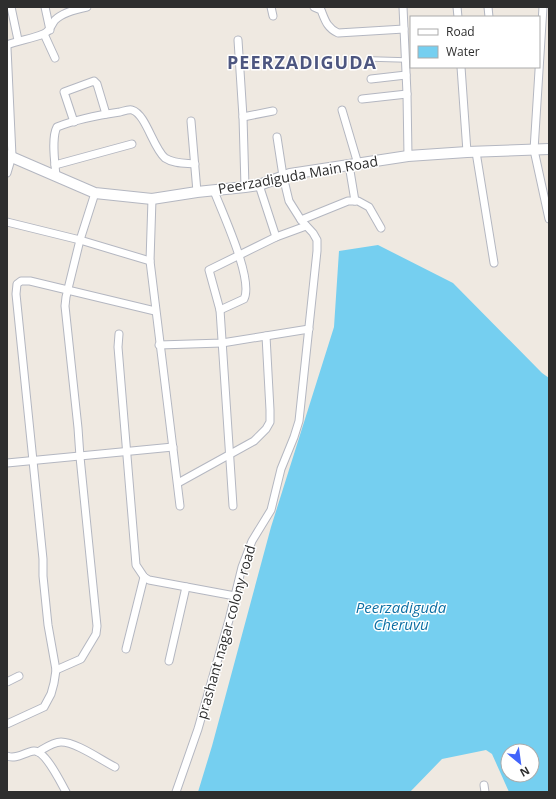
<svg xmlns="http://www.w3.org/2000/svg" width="556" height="799" viewBox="0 0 556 799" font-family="'Open Sans',sans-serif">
  <rect width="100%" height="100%" fill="#efe9e1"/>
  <path fill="#75cff0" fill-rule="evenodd" d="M378 245 453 283 542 373 549 378V792H509L492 754 486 750 442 759 410 792H198L212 746 271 527 334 327 339 251ZM508 751H532V775H508Z"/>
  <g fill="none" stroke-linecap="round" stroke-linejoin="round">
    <defs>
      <path id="lane" d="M372 59 406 60"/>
      <g id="street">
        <path d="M11 7 18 40"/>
        <path d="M45 7 50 30"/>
        <path d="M271 7 273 16"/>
        <path d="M314 7 321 10C325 20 327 28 338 33L404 29"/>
        <path d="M403 7 407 94 408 156"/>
        <path d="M457 7 458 17"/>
        <path d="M488 7 489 17"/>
        <path d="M543 7 534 150 549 219"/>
        <path d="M44 34 55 58"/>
        <path d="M238 40 243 117 245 187"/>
        <path d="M7 45C19 40 32 39 43 34 50 32 51 25 55 20 63 12 77 9 87 7"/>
        <path d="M7 48 12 156 7 173"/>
        <path d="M461 67 467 152"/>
        <path d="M371 79 406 75"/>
        <path d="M362 99 407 94"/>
        <path d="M342 110 358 164"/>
        <path d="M243 117 273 111"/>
        <path d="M191 121 197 192"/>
        <path d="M74 122 64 92 94 81 97 84 106 114"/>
        <path d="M476 152 494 263"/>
        <path d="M55 165 132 144"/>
        <path d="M349 165 355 201"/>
        <path d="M56 176C55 163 51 138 57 127 77 119 99 115 120 112 124 111 129 109 132 110 146 114 153 148 165 158 174 164 185 163 195 164"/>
        <path d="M259 185 276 237"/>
        <path d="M214 191C222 212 254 280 244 299L220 310"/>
        <path d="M152 199 150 261 180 506"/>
        <path d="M301 220 348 201H358L369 207 381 228"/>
        <path d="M7 222 80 240 150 261"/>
        <path d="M119 334 118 347 136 565 144 577 149 580 235 596"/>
        <path d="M159 345 222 343 309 329"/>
        <path d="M7 463 173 447"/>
        <path d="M178 483 254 441 266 429 270 422V410L266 336"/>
        <path d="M233 506 220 310 209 270 276 237 306 226"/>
        <path d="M126 649 144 577"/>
        <path d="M169 661 186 587"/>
        <path d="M56 670 81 659 96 634 97 626 80 457 78 428 65 306 66 297 80 240 95 193"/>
        <path d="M7 682 19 676"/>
        <path d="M7 724 44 707 51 694 54 683 56 670 48 625 43 576V559L16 294 17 284 21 281H30L155 311"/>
        <path d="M38 752C45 748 53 742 61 742 76 742 101 760 115 767"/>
        <path d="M7 756C16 760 25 752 34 751 45 750 61 783 66 792"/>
        <path d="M484 785 485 792"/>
        <path d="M176 792 198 729 229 620 242 567 252 541 271 510 281 469 294 437 299 421 317 251V240L313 233 301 220 289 201 283 176 277 137"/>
      </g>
      <path id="secondary" d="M7 155 95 193 152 199 197 192 245 187 259 185 290 174 408 156 467 152 549 149"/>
    </defs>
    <use href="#lane" stroke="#b4b7c1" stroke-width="5.5"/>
    <use href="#street" stroke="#b4b7c1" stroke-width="9"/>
    <use href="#secondary" stroke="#b4b7c1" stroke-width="12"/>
    <use href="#lane" stroke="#fff" stroke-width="3.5"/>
    <use href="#street" stroke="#fff" stroke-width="7"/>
    <use href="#secondary" stroke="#fff" stroke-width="10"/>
  </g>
  <g text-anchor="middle" stroke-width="3" stroke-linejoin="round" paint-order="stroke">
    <g font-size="14" fill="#2e2e2e" stroke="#fff">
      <text transform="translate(298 175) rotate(-10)" y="5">Peerzadiguda Main Road</text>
      <text transform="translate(226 632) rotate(-74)" y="5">prashant nagar colony road</text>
    </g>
    <g font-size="15" font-style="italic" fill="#0d6fa3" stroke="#fff">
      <text x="401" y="613">Peerzadiguda<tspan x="401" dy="17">Cheruvu</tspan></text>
    </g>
    <g font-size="18" font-weight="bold" letter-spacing="1" fill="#4d5680" stroke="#fff">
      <text x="302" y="69">PEERZADIGUDA</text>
    </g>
  </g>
  <rect width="556" height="799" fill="none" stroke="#2e2e2e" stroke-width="16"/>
  <rect x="410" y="16" width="130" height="52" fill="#ffffff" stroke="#ababab"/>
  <rect x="418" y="29" width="20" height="6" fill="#ffffff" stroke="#ababab"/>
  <text x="446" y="36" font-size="12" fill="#2e2e2e">Road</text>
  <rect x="418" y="46" width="20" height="12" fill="#75cff0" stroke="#ababab"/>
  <text x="446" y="56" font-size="12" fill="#2e2e2e">Water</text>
  <g transform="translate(520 763) rotate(151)"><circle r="19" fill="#ffffff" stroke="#ababab"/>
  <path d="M0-3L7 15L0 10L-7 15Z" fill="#4264fb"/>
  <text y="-6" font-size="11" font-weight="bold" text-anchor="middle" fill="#2e2e2e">N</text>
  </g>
</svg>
